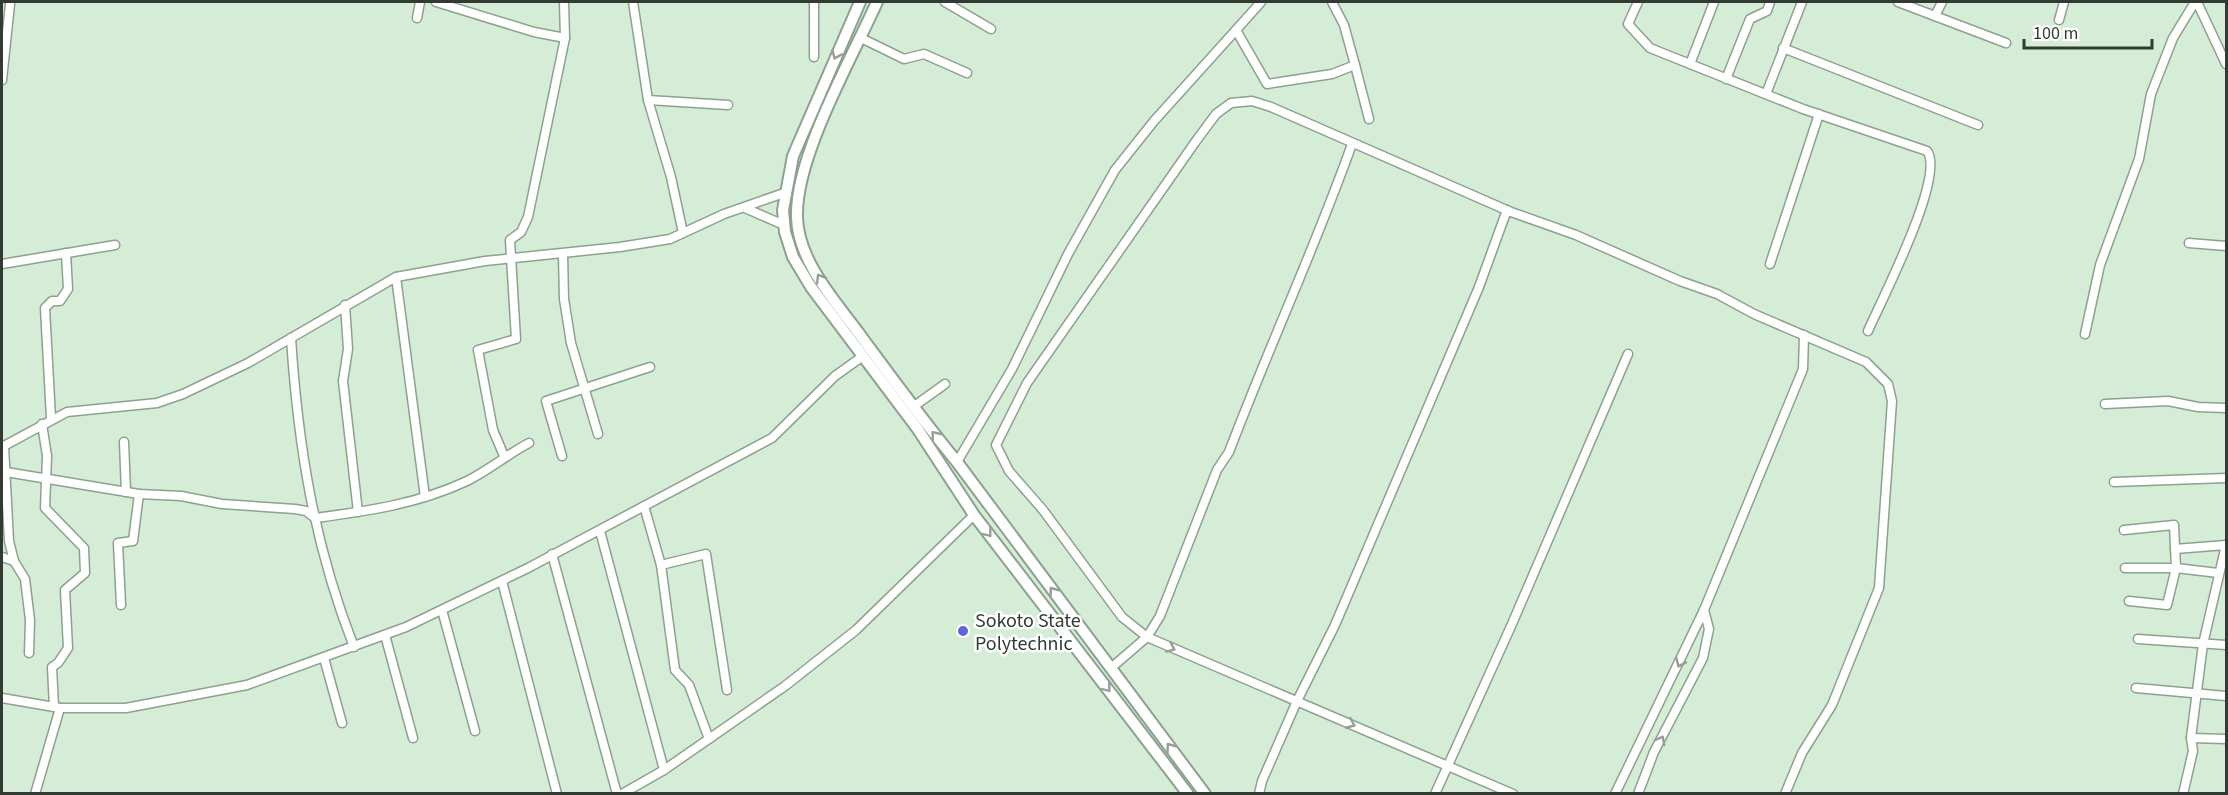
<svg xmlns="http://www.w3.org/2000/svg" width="2228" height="795" viewBox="0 0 2228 795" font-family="'Source Sans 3',sans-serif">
  <rect width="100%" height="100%" fill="#d5ecd7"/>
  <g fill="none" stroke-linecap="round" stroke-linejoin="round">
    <defs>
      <g id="minor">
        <path d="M436 2 534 32 565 38"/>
        <path d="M633 2 648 100 671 177 683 233"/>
        <path d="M814 2V57"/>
        <path d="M945 2 991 29"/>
        <path d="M1332 2 1344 25 1355 65"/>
        <path d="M1638 2 1628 24 1650 48 1690 64"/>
        <path d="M1714 2 1690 64 1803 109 1927 151C1946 176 1881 301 1868 331"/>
        <path d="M1898 2 2006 43"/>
        <path d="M2197 2 2226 64"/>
        <path d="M1935 16 1942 2"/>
        <path d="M417 18 420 2"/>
        <path d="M2059 20 2064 2"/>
        <path d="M1236 30 1261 2"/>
        <path d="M861 38 904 59 924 54 967 73"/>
        <path d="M1783 48 1978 125"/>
        <path d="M1726 79 1750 19 1767 11 1770 2"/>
        <path d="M2 80 10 4"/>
        <path d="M1766 94 1802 2"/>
        <path d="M648 100 728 105"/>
        <path d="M745 208 784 225"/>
        <path d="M2189 243 2226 246"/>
        <path d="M563 254 564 299 571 343 598 434"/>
        <path d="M2 264 115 245"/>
        <path d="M1770 264 1819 114"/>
        <path d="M396 277 425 497"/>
        <path d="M345 305 348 349 343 381 358 512"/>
        <path d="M2085 334 2100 265 2139 159 2151 94 2173 38 2195 2"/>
        <path d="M291 338C298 446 314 545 354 647"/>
        <path d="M2105 404 2168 401 2198 407 2226 408"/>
        <path d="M913 407 945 384"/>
        <path d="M51 418 45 308 52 301H60L68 289 66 253"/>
        <path d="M42 424 47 456 45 508 84 548 85 573 65 590 68 648 58 663 52 667 54 707"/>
        <path d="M124 442 126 492"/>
        <path d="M4 446 9 541 14 561 25 579 30 620 29 653"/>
        <path d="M2 447 67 412 157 403 183 394 248 363 396 277 485 261 620 247 670 239 724 214 784 193"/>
        <path d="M504 456 493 430 478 350 516 339 510 240 521 232 528 217 565 38 564 2"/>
        <path d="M562 456 546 401 650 367"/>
        <path d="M957 462 1012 369 1068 254 1115 170 1154 121 1236 30 1267 84 1332 74 1355 65 1369 119"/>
        <path d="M6 472 139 494 181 496 222 504 295 509 306 511 315 518C368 511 418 504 467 481 489 470 508 454 529 443"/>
        <path d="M2114 482 2226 478"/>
        <path d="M644 506 661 565 675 670 689 685 709 739"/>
        <path d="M2124 530 2174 525 2176 568 2167 605 2129 601"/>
        <path d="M600 531 664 770"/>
        <path d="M2175 549 2226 545 2203 644 2191 738 2193 751 2183 794"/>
        <path d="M552 554 617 794"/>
        <path d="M2 557 14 561"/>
        <path d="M661 565 706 554 727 690"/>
        <path d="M2125 568H2176L2218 573"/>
        <path d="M502 581 557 794"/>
        <path d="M121 605 118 543 133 541 139 494"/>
        <path d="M442 610 475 731"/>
        <path d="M385 635 413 738"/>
        <path d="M2138 639 2226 645"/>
        <path d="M324 658 342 723"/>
        <path d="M1111 668 1147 637 1160 616 1217 470 1229 452C1268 349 1315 248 1352 144"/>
        <path d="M2136 688 2226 696"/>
        <path d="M2 698 60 708H126L247 685 406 627 528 568 772 438 835 376 863 356"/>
        <path d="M2191 738 2226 739"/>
        <path d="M35 794 60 708"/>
        <path d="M622 794 664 770 785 686 856 630 974 515"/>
        <path d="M1259 794 1262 781 1297 701 1335 625 1479 287 1507 210"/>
        <path d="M1435 794 1512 624 1628 354"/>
        <path d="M1513 794 1147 637 1122 617 1043 510 1009 471 996 445 1027 383 1196 141 1216 114 1231 103 1252 101 1271 107 1511 212 1576 235 1680 281 1717 294 1754 314 1866 362 1888 384 1892 401 1879 588 1832 705 1802 753 1785 794"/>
        <path d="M1615 794 1704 610 1803 369 1804 335"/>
        <path d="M1638 794 1654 752 1703 658 1709 629 1704 610"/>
      </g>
      <g id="tertiary">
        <path d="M860 2 793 156 783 210 785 232 793 257 811 287 917 428 974 515 1188 794"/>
        <path d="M877 2C852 58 795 157 797 217 798 263 838 304 863 339 894 381 924 422 957 462L1205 794"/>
      </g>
    </defs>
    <use href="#minor" stroke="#8ca28f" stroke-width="11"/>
    <use href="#tertiary" stroke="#8ca28f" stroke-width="14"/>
    <use href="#minor" stroke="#fff" stroke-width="8"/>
    <use href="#tertiary" stroke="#fff" stroke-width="10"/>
  </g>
  <defs><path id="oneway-chevron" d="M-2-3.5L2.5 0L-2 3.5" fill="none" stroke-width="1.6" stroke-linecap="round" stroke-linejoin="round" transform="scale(1.5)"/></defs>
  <g stroke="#989d99">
    <use href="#oneway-chevron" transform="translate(836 55) rotate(114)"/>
    <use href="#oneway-chevron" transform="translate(820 278) rotate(-122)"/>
    <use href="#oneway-chevron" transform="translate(935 435) rotate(-129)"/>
    <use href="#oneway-chevron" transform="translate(988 533) rotate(52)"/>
    <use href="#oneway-chevron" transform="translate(1053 591) rotate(-127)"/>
    <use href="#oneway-chevron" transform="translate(1171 648) rotate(24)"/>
    <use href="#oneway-chevron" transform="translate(1680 663) rotate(114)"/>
    <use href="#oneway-chevron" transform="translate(1107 688) rotate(52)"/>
    <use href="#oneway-chevron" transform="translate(1351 724) rotate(23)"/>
    <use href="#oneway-chevron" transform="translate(1661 740) rotate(-62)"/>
    <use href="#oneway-chevron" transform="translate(1170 747) rotate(-127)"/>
  </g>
  <circle fill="#5d64dc" stroke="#fff" stroke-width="2" cx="963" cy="631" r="6"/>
  <g text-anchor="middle" stroke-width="5" stroke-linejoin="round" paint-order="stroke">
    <g font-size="20" fill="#323b33" stroke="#fff" text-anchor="start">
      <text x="975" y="627">Sokoto State<tspan x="975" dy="23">Polytechnic</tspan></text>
    </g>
  </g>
  <rect width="2228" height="795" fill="none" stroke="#323b33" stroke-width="6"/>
  <path d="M2024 39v9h128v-9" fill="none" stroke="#323b33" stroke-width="3"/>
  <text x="2033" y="39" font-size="18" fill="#323b33" stroke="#ffffff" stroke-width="4.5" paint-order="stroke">100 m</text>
</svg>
